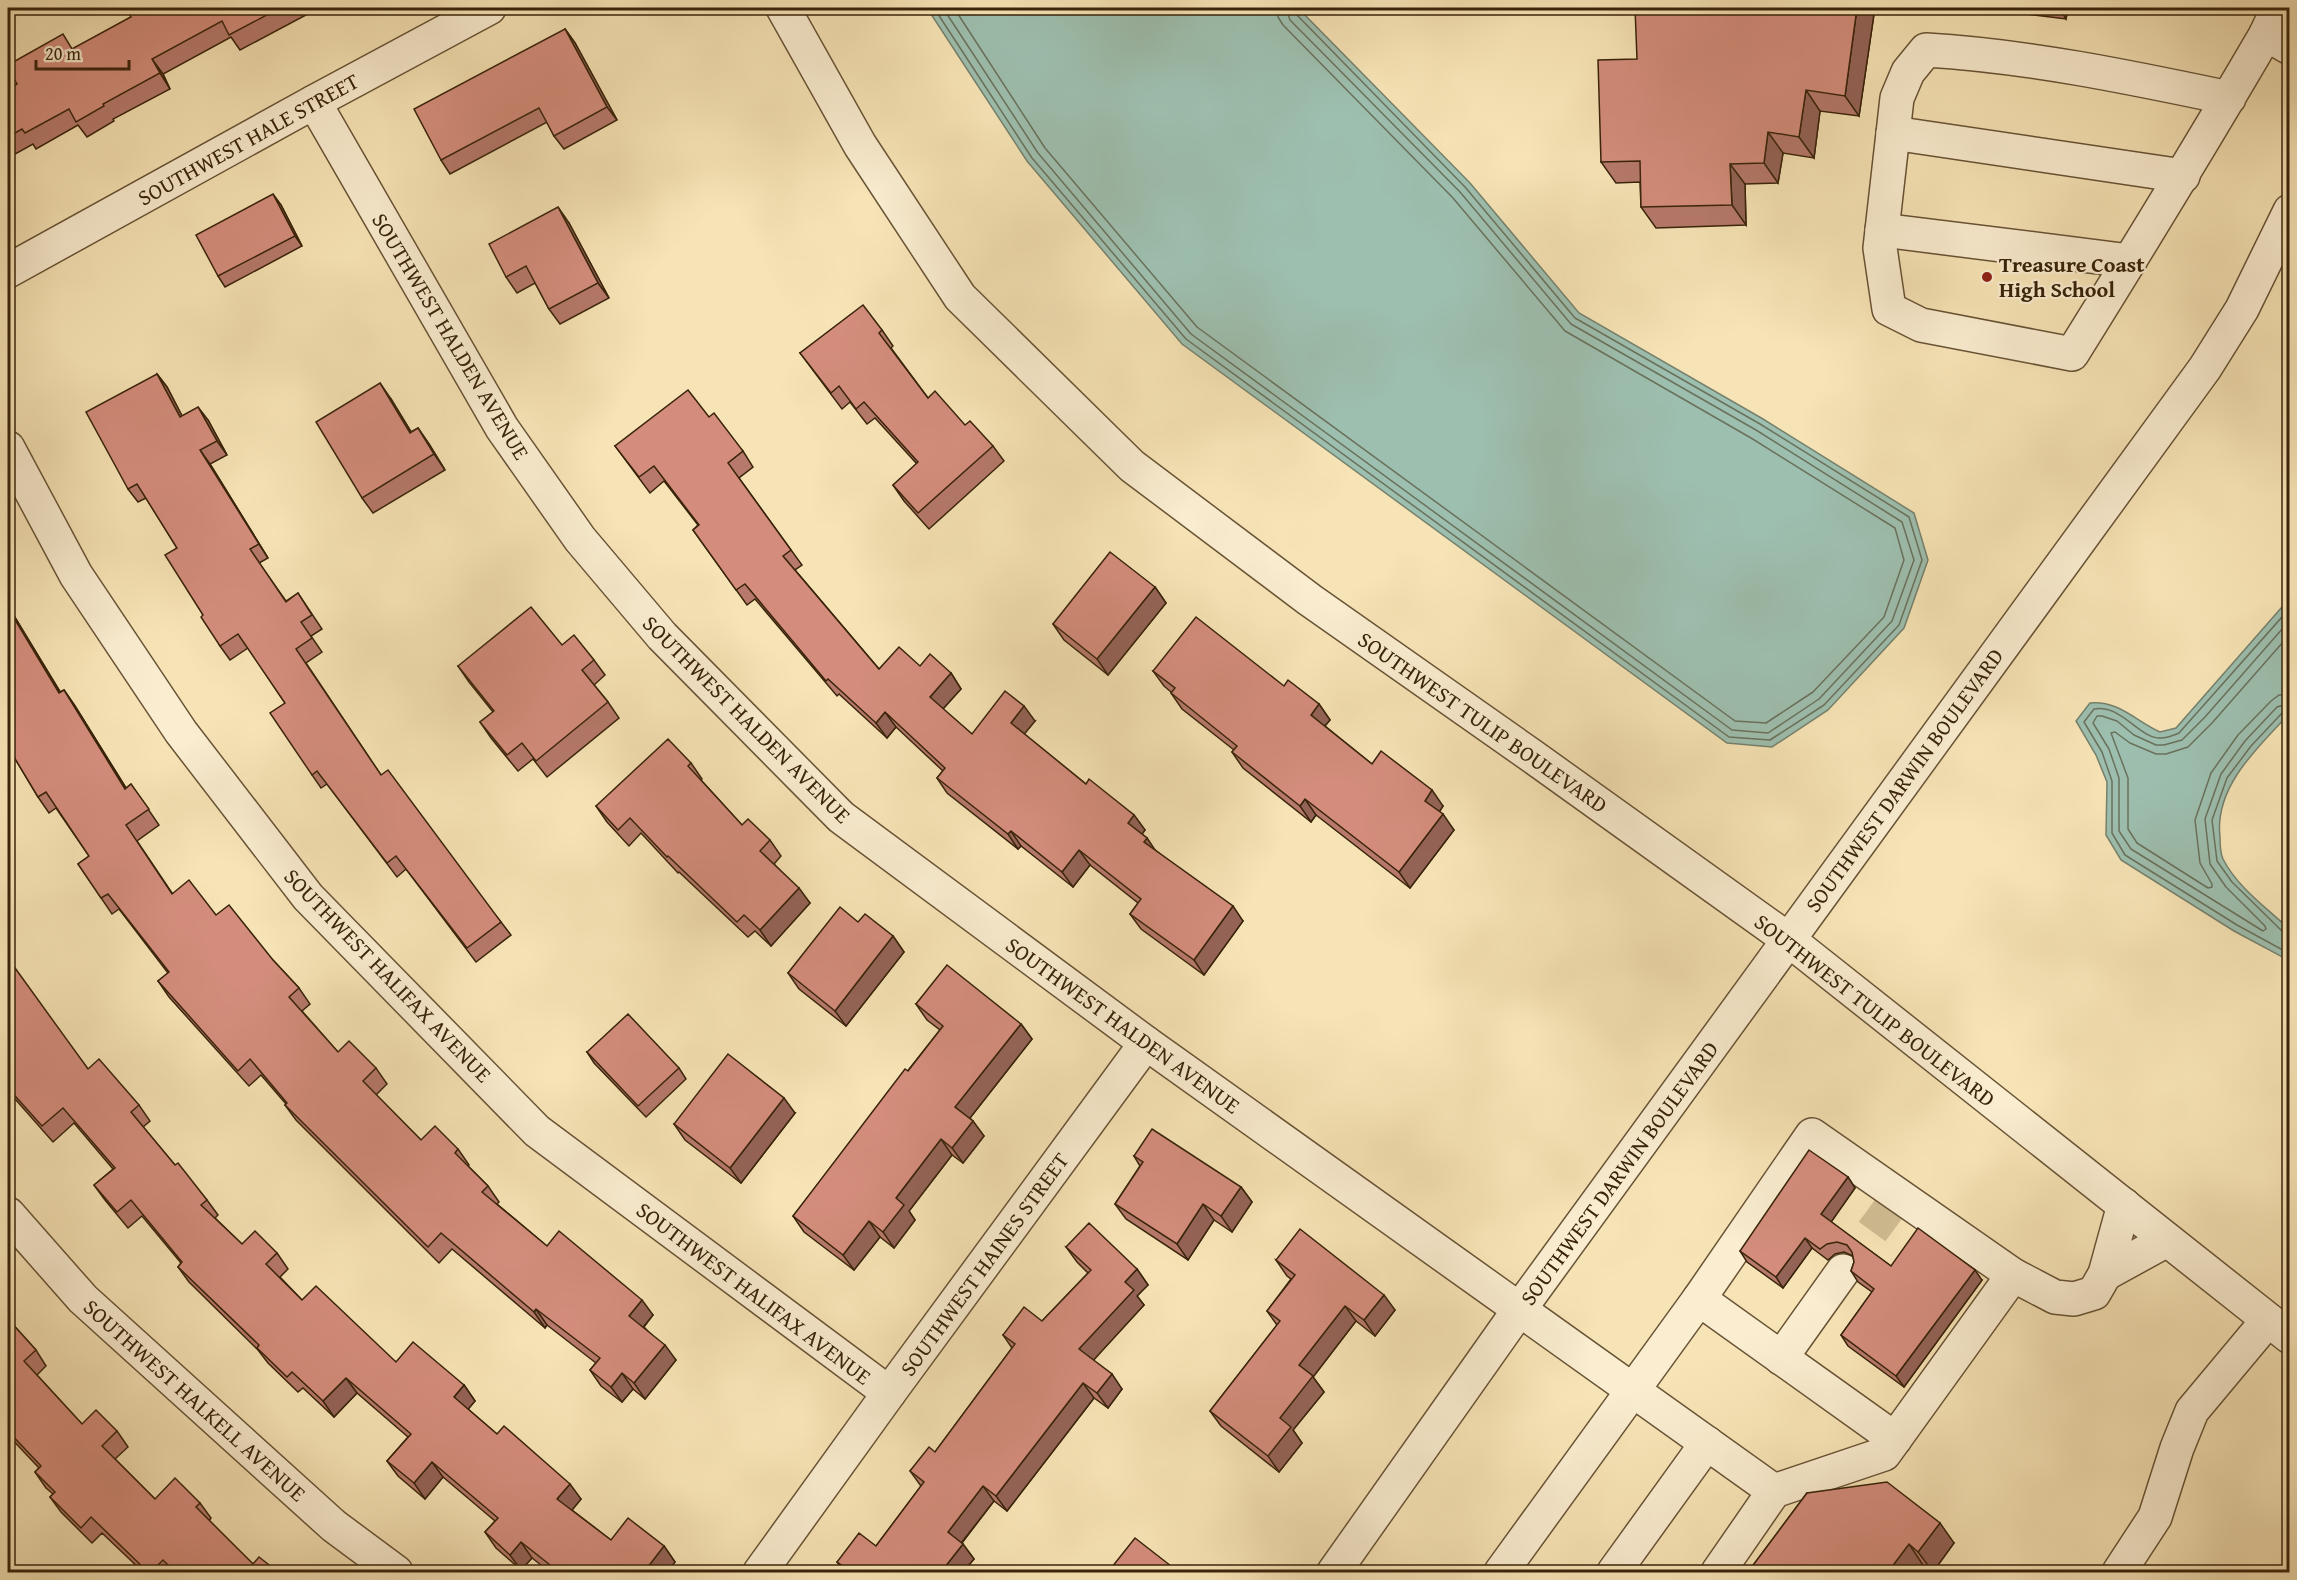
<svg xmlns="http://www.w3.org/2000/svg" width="2297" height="1580" viewBox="0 0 2297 1580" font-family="'Gentium Book Plus',serif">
  <rect width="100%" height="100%" fill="#f7e4b6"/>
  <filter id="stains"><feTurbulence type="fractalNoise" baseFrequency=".00333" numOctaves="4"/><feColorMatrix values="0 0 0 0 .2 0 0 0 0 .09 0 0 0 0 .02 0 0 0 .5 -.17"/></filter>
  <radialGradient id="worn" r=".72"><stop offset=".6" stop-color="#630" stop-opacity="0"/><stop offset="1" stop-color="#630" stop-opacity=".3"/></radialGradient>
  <g fill="#9dbfaf" stroke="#75816d" stroke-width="1.5">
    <path d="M927 8H1298L1470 183 1579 313 1763 419 1914 513 1928 560 1904 628 1828 710 1772 747 1727 743 1182 344 1027 161Z"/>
    <path d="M2289 599V714C2258 747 2214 787 2220 837 2220 844 2220 853 2223 859 2237 887 2267 908 2289 929L2288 960 2234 931 2121 860 2106 835 2107 782 2096 755 2076 721 2090 703C2118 700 2136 721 2160 732L2176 728Z"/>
  </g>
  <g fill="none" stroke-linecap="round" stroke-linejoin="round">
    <g stroke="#6a715c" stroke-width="1.5">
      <path d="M934 8 1032 158 1186 339 1729 737 1770 740 1824 705 1899 625 1922 560 1909 517 1760 424 1575 318 1465 187 1296 14 1294 8"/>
      <path d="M943 8 1038 153 1191 334 1732 730 1768 733 1819 699 1892 621 1914 560 1902 522 1756 430 1571 324 1460 192 1290 20 1286 8"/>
      <path d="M954 8 1045 148 1197 327 1735 721 1766 723 1813 692 1884 617 1904 560 1895 528 1751 438 1565 331 1453 198 1283 25 1278 17 1277 8"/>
      <path d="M2290 608 2179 733C2174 735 2167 738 2161 738 2139 739 2122 704 2094 709L2084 722 2102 752 2112 781V833L2125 855 2237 925 2290 954"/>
      <path d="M2290 620 2205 717 2182 740 2164 745H2156L2134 735 2117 721 2102 716H2097L2093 723 2109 749 2119 778V831L2131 849 2263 931 2266 929 2265 926 2226 887 2210 864 2205 819 2221 774 2245 741 2277 707 2290 703"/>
      <path d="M2290 634 2212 723 2188 747 2166 754H2156L2130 743 2115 732 2111 733 2128 778V829L2137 843 2208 888 2212 887V884L2200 863 2195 820 2211 773 2238 735 2271 701 2279 695 2290 694"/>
      <path d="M2290 710 2283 712 2251 746 2227 778 2212 820 2217 861 2232 882 2283 932 2290 934"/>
    </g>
    <path stroke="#d1bd94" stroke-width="33" stroke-dasharray="33 16" stroke-linecap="butt" d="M1843 1271 1899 1195"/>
    <defs>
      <g id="minor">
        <path d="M783 8 860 145 960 297 1132 466 1310 600 1532 756 1789 940 2290 1337"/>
        <path d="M2266 34 2278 8"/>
        <path d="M2229 98C2129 77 2028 56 1926 50L1908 72 1897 98 1880 248 1889 309 1921 325 2072 354C2138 248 2203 142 2266 34L2290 48"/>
        <path d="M314 102 502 428 580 539 662 636 841 817 1146 1043 1774 1491 1718 1572"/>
        <path d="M1893 133 2183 176"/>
        <path d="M1882 230 2130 261"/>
        <path d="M8 271 314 102 489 8"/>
        <path d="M8 448 76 575 181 732 308 897 537 1131 889 1393"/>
        <path d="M8 1214 83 1299 334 1526 396 1572"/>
        <path d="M2105 1274 2167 1240"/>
        <path d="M1699 1299 1895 1439"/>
        <path d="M1781 1358 1843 1271"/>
        <path d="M1774 1491 1884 1454 2013 1275"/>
        <path d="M760 1572 889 1393 1146 1043"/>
        <path d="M1334 1572 1519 1310 2205 368 2242 309 2290 211"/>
        <path d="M1501 1572 1699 1299 1812 1135 2013 1275 2055 1297 2074 1299 2094 1293 2105 1274 2124 1205"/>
        <path d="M1614 1572 1707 1443"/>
        <path d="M2119 1572 2155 1517 2177 1448 2192 1411 2268 1320"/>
      </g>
    </defs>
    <use href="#minor" stroke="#685335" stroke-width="36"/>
    <use href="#minor" stroke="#faedd0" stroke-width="33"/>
  </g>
  <g fill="#b6796b" stroke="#38230a" stroke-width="1.5">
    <path d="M126 8H319L240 50 231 37 163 74 170 89 113 119 114 121 87 137 78 125 36 149 33 144 8 158V90L73 49 131 17Z"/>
    <path d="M1980 8H2068L2066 19Z"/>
    <path d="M1874 14 1859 116 1820 111 1814 158 1783 153 1778 183 1745 184 1746 225 1656 228 1641 207 1640 182 1616 183 1601 162 1637 59Z"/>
    <path d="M565 29 575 43 617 120 564 149 554 136 547 122 450 174 441 160Z"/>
    <path d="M281 205 302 246 225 287 218 276Z"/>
    <path d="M569 223 609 298 560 324 549 309 535 283 517 293 506 277Z"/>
    <path d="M882 330 893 346 891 348 928 398 993 446 1004 461 929 529 904 501 893 485 917 464 875 418 867 424 850 402 842 409 800 353Z"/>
    <path d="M157 374 167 387 182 416 208 420 227 455 210 464 268 558 259 563 286 601 298 593 322 629 311 636 322 652 306 663 381 775 501 922 511 935 476 962 406 869 397 877 327 784 321 788 312 775 285 703 248 648 230 660 220 646 203 615 177 548 146 498 138 502 128 489Z"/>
    <path d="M391 399 411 432 418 428 429 444 445 470 373 513 362 498Z"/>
    <path d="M709 417 743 451 753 467 739 478 802 565 795 570 879 669 920 666 951 673 961 689 943 709 972 734 1035 721 1024 734 1086 784 1134 815 1145 830 1142 834 1147 838 1154 849 1243 921 1204 975 1141 929 1130 914 1138 903 1090 865 1073 887 1021 846 1018 849 947 793 937 778 943 771 896 727 887 738 839 694 837 696 755 599 747 605 693 530 698 525 664 481 650 493 615 446Z"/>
    <path d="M1155 587 1166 603 1108 675 1064 640 1053 624Z"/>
    <path d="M8 606 60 692 64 690 75 706 126 788 131 784 159 825 137 841 172 893 216 915 273 960 299 988 310 1004 302 1011 338 1052 376 1068 387 1084 376 1095 421 1140 458 1149 469 1165 468 1166 488 1186 499 1202 497 1204 547 1246 653 1315 644 1327 676 1360 645 1399 633 1389 622 1402 601 1386 590 1370 596 1363 547 1325 545 1328 452 1249 439 1263 296 1120 285 1105 286 1104 261 1075 249 1086 169 997 158 981 168 973 119 909 112 914 78 864 89 856 56 808 49 813 38 797 8 747Z"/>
    <path d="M562 645 594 660 605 675 594 685 608 702 619 718 547 777 533 759 518 771 491 738 480 722 493 712 469 682 458 666Z"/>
    <path d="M1153 671 1284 686 1319 704 1330 720 1325 726 1372 764 1443 806 1439 812 1454 830 1410 888 1316 815 1311 822 1243 768 1232 752 1234 750 1182 709 1171 693V692L1164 686Z"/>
    <path d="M691 763 702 779 701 780 742 825 770 840 781 856 774 864 810 903 771 946 755 931 748 937 679 872 678 873 641 833 629 846 607 822 596 806Z"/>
    <path d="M858 922 893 936 904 952 846 1026 799 989 788 973Z"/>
    <path d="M8 962 88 1069 139 1105 150 1121 143 1127 175 1165 207 1200 218 1215 215 1218 242 1244 277 1253 288 1269 280 1277 302 1300 396 1362 464 1385 475 1401 468 1409 497 1434 581 1499 572 1510 611 1540 664 1546 675 1562 667 1572H550L532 1558 521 1570 496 1548 485 1532 495 1521 443 1477 425 1499 398 1476 387 1461 408 1437 357 1393 334 1417 303 1388 298 1392 268 1363 258 1350 189 1282 178 1267 181 1263 142 1216 128 1228 105 1200 94 1185 113 1169 74 1123 53 1142 8 1091Z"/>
    <path d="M916 1004 1021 1024 1032 1039 970 1118 984 1136 963 1163 952 1155 909 1211 915 1220 894 1248 880 1237 854 1270 804 1232 793 1216 940 1030 927 1020Z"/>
    <path d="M587 1052 679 1068 686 1079 646 1117 594 1063Z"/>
    <path d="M795 1113 741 1183 685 1140 674 1124Z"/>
    <path d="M1134 1156 1241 1187 1252 1202 1232 1232 1214 1220 1188 1260 1126 1219 1115 1204 1140 1166Z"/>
    <path d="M1848 1177 1855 1188 1831 1222 1891 1266 1982 1280 1904 1387 1848 1346 1841 1335 1872 1292 1858 1282 1851 1271 1854 1262 1853 1256 1844 1252 1835 1254 1828 1260 1812 1248 1783 1288 1747 1262 1740 1251Z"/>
    <path d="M1066 1247 1137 1269 1148 1285 1137 1296 1144 1305 1093 1360 1122 1389 1108 1408 1094 1398 1007 1511 994 1501 962 1543 974 1559 963 1572H845L837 1562 876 1546 921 1486 910 1471 935 1452 1012 1348 1003 1335 1042 1321 1088 1273 1077 1262Z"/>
    <path d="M1276 1260 1395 1310 1375 1336 1356 1321 1313 1377 1324 1392 1293 1430 1302 1443 1279 1472 1221 1426 1210 1411 1277 1325 1267 1311 1291 1279 1287 1276Z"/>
    <path d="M8 1319 36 1350 46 1366 37 1375 82 1424 117 1431 128 1447 115 1459 155 1499 200 1503 211 1518 209 1521 253 1564 278 1572H143L102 1533 92 1543 61 1512 50 1497 53 1494 46 1488 35 1472 39 1468 8 1435Z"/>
    <path d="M1807 1493 1954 1543 1933 1572 1923 1565 1918 1572H1748Z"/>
  </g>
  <g fill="#946357" stroke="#38230a" stroke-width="1.5">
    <path d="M1857 8H1869L1874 14 1859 116 1845 96Z"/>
    <path d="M2059 8H2068L2066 19Z"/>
    <path d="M565 29 575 43 617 120 607 107Z"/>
    <path d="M152 59 163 74 170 89 160 73Z"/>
    <path d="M1806 90 1820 111 1814 158 1799 137Z"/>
    <path d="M1768 132 1783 153 1778 183 1764 163Z"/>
    <path d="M1730 164 1745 184 1746 225 1732 205Z"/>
    <path d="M273 194 281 205 302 246 295 236Z"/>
    <path d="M558 207 569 223 609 298 598 283Z"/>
    <path d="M157 374 167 387 190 431 180 417Z"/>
    <path d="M380 383 391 399 421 448 410 433Z"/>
    <path d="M198 407 208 420 227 455 217 441Z"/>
    <path d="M418 428 429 444 445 470 434 454Z"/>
    <path d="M200 450 210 464 268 558 259 544Z"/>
    <path d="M1155 587 1166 603 1108 675 1097 659Z"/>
    <path d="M8 606 70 708 59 693 8 608Z"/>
    <path d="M951 673 961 689 940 712 930 697Z"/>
    <path d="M64 690 75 706 136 804 125 789Z"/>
    <path d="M1319 704 1330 720 1321 730 1311 715Z"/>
    <path d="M1024 706 1035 721 1021 738 1011 723Z"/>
    <path d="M885 712 896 727 887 738 876 723Z"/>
    <path d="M1432 790 1443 806 1436 817 1425 801Z"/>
    <path d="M1305 799 1316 815 1311 822 1300 806Z"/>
    <path d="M1443 814 1454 830 1410 888 1399 872Z"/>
    <path d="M1134 815 1145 830 1139 838 1128 823Z"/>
    <path d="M1011 831 1021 846 1018 849 1008 834Z"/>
    <path d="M1147 838 1157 853 1144 842Z"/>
    <path d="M1079 850 1090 865 1073 887 1062 872Z"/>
    <path d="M799 888 810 903 771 946 760 930Z"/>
    <path d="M1233 906 1243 921 1204 975 1194 960Z"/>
    <path d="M893 936 904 952 846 1026 835 1011Z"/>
    <path d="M1021 1024 1032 1039 966 1123 955 1107Z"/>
    <path d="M784 1098 795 1113 741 1183 730 1168Z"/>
    <path d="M973 1121 984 1136 963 1163 952 1148Z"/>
    <path d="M941 1139 952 1155 909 1211 915 1220 894 1248 883 1232 896 1198Z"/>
    <path d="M1848 1177 1855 1188 1829 1225 1821 1214Z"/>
    <path d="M1241 1187 1252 1202 1232 1232 1221 1216Z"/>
    <path d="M1203 1204 1214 1220 1188 1260 1177 1244Z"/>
    <path d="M869 1221 880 1237 854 1270 843 1255Z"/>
    <path d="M1805 1238 1812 1248 1783 1288 1776 1277Z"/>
    <path d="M1137 1269 1148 1285 1137 1296 1144 1305 1090 1364 1079 1349 1125 1282Z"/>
    <path d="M1975 1270 1982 1280 1904 1387 1896 1376Z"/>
    <path d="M1384 1295 1395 1310 1375 1336 1364 1320Z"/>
    <path d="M642 1300 653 1315 640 1331 629 1316Z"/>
    <path d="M1345 1306 1356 1321 1313 1377 1324 1392 1293 1430 1302 1443 1279 1472 1268 1456 1280 1418 1299 1365Z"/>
    <path d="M536 1309 547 1325 545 1328 534 1312Z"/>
    <path d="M665 1345 676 1360 645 1399 634 1383Z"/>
    <path d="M622 1373 633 1389 622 1402 611 1387Z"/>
    <path d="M1112 1374 1122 1389 1108 1408 1097 1393Z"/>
    <path d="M346 1378 357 1393 334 1417 323 1401Z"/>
    <path d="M1083 1383 1094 1398 1007 1511 996 1496Z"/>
    <path d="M464 1385 475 1401 465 1413 454 1397Z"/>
    <path d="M432 1462 443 1477 425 1499 414 1483Z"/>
    <path d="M570 1484 581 1499 568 1515 557 1499Z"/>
    <path d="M983 1486 994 1501 958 1547 948 1532Z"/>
    <path d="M1940 1523 1954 1543 1933 1572 1918 1552Z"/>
    <path d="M521 1542 532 1558 521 1570 510 1555Z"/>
    <path d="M963 1544 974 1559 963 1572H941Z"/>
    <path d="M1909 1544 1923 1565 1918 1572H1888Z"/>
    <path d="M664 1546 675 1562 667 1572H644Z"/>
    <path d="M1171 1566 1176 1572H1165Z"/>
  </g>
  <g fill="#d48d7c" stroke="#38230a" stroke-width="1.5">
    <path d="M126 8H280L229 35 222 21 152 59 160 73 103 104 104 106 76 122 69 109 25 133 22 129 8 137V90L17 84 8 68V65L63 34 72 49 131 17Z"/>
    <path d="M1635 8H1857L1845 96 1806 90 1799 137 1768 132 1764 163 1730 164 1732 205 1641 207 1640 161 1601 162 1598 60 1637 59Z"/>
    <path d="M565 29 607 107 554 136 539 108 441 160 414 109Z"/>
    <path d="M273 194 295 236 218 276 196 235Z"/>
    <path d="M558 207 598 283 549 309 526 266 506 277 489 244Z"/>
    <path d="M863 305 882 330 879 333 928 398 935 391 965 425 970 421 993 446 918 513 893 485 918 462 864 402 856 409 839 386 831 393 800 353Z"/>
    <path d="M157 374 180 417 198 407 217 441 200 450 259 544 250 549 286 602 298 593 312 615 301 622 312 638 296 649 381 775 388 770 501 922 467 948 396 856 387 863 317 771 312 775 270 713 285 703 238 634 220 646 201 617 203 615 165 555 177 548 137 484 128 489 86 412Z"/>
    <path d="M380 383 410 433 418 428 434 454 362 498 316 422Z"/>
    <path d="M688 390 709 417 714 413 743 451 728 463 791 550 783 556 879 669 899 647 920 666 930 654 951 673 930 697 972 734 1005 691 1024 706 1011 723 1086 784 1089 779 1134 815 1128 823 1147 838 1144 842 1233 906 1194 960 1130 914 1141 899 1079 850 1062 872 1011 831 1008 834 937 778 945 768 885 712 876 723 828 679 826 681 745 584 736 590 693 530 699 525 654 466 639 477 615 446Z"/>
    <path d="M1110 552 1155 587 1097 659 1053 624Z"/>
    <path d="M531 607 562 645 574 635 594 660 582 670 608 702 536 761 522 743 507 755 480 722 494 711 458 666Z"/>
    <path d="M8 608 59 693 64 690 125 789 131 784 149 809 126 825 172 894 189 880 216 915 229 905 273 960 299 988 289 997 338 1052 349 1041 376 1068 363 1081 421 1140 435 1126 458 1149 455 1153 488 1186 482 1192 547 1246 559 1231 642 1300 629 1316 665 1345 634 1383 622 1373 611 1387 590 1370 600 1358 536 1309 534 1312 441 1233 428 1247 285 1105 287 1103 250 1059 238 1071 158 981 169 972 108 894 101 898 78 864 89 856 46 792 38 797 8 747Z"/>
    <path d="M1196 617 1284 686 1288 680 1319 704 1311 715 1372 764 1381 751 1432 790 1425 801 1443 814 1399 872 1305 799 1300 806 1232 752 1237 746 1171 693 1175 688 1153 671Z"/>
    <path d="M668 739 691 763 688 766 742 825 748 819 770 840 760 851 799 888 760 930 744 915 737 922 668 856 667 857 630 818 618 830 596 806Z"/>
    <path d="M840 907 858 922 865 914 893 936 835 1011 788 973Z"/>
    <path d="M10 961 88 1069 99 1059 139 1105 131 1112 175 1165 178 1163 207 1200 201 1205 242 1244 255 1231 277 1253 266 1264 302 1300 316 1286 396 1362 413 1342 464 1385 454 1397 497 1434 504 1426 570 1484 557 1499 611 1540 628 1518 664 1546 644 1572H559L521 1542 510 1555 485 1532 498 1518 432 1462 414 1483 387 1461 411 1434 346 1378 323 1401 292 1372 287 1377 257 1348 259 1345 178 1267 182 1262 131 1200 117 1212 94 1185 115 1168 63 1108 42 1126 8 1088V962Z"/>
    <path d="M947 965 1021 1024 955 1107 973 1121 952 1148 941 1139 896 1198 904 1205 883 1232 869 1221 843 1255 793 1216 905 1069 908 1071 943 1026 916 1004Z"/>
    <path d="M628 1014 679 1068 638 1106 587 1052Z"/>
    <path d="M728 1054 784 1098 730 1168 674 1124Z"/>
    <path d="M1152 1129 1241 1187 1221 1216 1203 1204 1177 1244 1115 1204 1143 1162 1134 1156Z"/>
    <path d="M1809 1150 1848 1177 1821 1214 1891 1266 1918 1228 1975 1270 1896 1376 1841 1335 1874 1289 1851 1271 1854 1262 1852 1252 1847 1245 1837 1242 1827 1244 1820 1249 1805 1238 1776 1277 1740 1251Z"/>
    <path d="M1089 1223 1137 1269 1125 1282 1134 1290 1079 1349 1112 1374 1097 1393 1083 1383 996 1496 983 1486 948 1532 963 1544 941 1572H852L837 1562 859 1533 876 1546 924 1482 910 1471 929 1447 935 1452 1015 1344 1003 1335 1024 1307 1042 1321 1091 1270 1066 1247Z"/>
    <path d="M1300 1229 1384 1295 1364 1320 1345 1306 1299 1365 1313 1376 1280 1418 1291 1427 1268 1456 1210 1411 1280 1321 1267 1311 1295 1275 1276 1260Z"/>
    <path d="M8 1319 36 1350 24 1361 82 1424 96 1410 117 1431 102 1446 155 1499 175 1478 200 1503 196 1507 253 1564 259 1557 278 1572H175L163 1560 151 1572H148L91 1517 81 1528 50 1497 55 1492 35 1472 41 1466 8 1431Z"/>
    <path d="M1887 1482 1940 1523 1918 1552 1909 1544 1888 1572H1748L1807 1493Z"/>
    <path d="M1135 1538 1171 1566 1165 1572H1108Z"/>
  </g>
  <circle fill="#8f2418" stroke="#faedd0" stroke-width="2" cx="1987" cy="277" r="6"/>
  <g text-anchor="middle" stroke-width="4.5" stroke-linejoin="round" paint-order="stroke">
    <g font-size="22" fill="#38230a" stroke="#faedd0">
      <text transform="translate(248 139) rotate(-29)" y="8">SOUTHWEST HALE STREET</text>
      <text transform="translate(451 336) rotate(59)" y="8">SOUTHWEST HALDEN AVENUE</text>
      <text transform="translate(747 719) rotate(45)" y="8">SOUTHWEST HALDEN AVENUE</text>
      <text transform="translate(1483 722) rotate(35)" y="8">SOUTHWEST TULIP BOULEVARD</text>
      <text transform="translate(1904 780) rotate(-54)" y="8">SOUTHWEST DARWIN BOULEVARD</text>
      <text transform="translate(388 975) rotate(46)" y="8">SOUTHWEST HALIFAX AVENUE</text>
      <text transform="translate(1875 1010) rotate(38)" y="8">SOUTHWEST TULIP BOULEVARD</text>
      <text transform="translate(1123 1025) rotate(36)" y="8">SOUTHWEST HALDEN AVENUE</text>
      <text transform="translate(1619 1173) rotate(-54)" y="8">SOUTHWEST DARWIN BOULEVARD</text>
      <text transform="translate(984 1264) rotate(-54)" y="8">SOUTHWEST HAINES STREET</text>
      <text transform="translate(754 1293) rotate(37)" y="8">SOUTHWEST HALIFAX AVENUE</text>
      <text transform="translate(195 1400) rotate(42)" y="8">SOUTHWEST HALKELL AVENUE</text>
    </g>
    <g font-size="22" font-weight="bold" fill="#38230a" stroke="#faedd0" text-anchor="start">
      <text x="1999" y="272">Treasure Coast<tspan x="1999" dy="25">High School</tspan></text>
    </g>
  </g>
  <rect width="2297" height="1580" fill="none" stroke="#f7e4b6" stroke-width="30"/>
  <rect x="9" y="9" width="2279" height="1562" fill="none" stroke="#38230a" stroke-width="3"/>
  <rect x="15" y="15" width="2267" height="1550" fill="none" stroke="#38230a" stroke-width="1.5"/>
  <path d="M36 60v9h93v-9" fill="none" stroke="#38230a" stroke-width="3"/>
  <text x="45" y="60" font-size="18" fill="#38230a" stroke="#faedd0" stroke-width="4.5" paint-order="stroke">20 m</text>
  <rect width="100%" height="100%" filter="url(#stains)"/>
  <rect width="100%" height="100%" fill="url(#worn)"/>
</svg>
